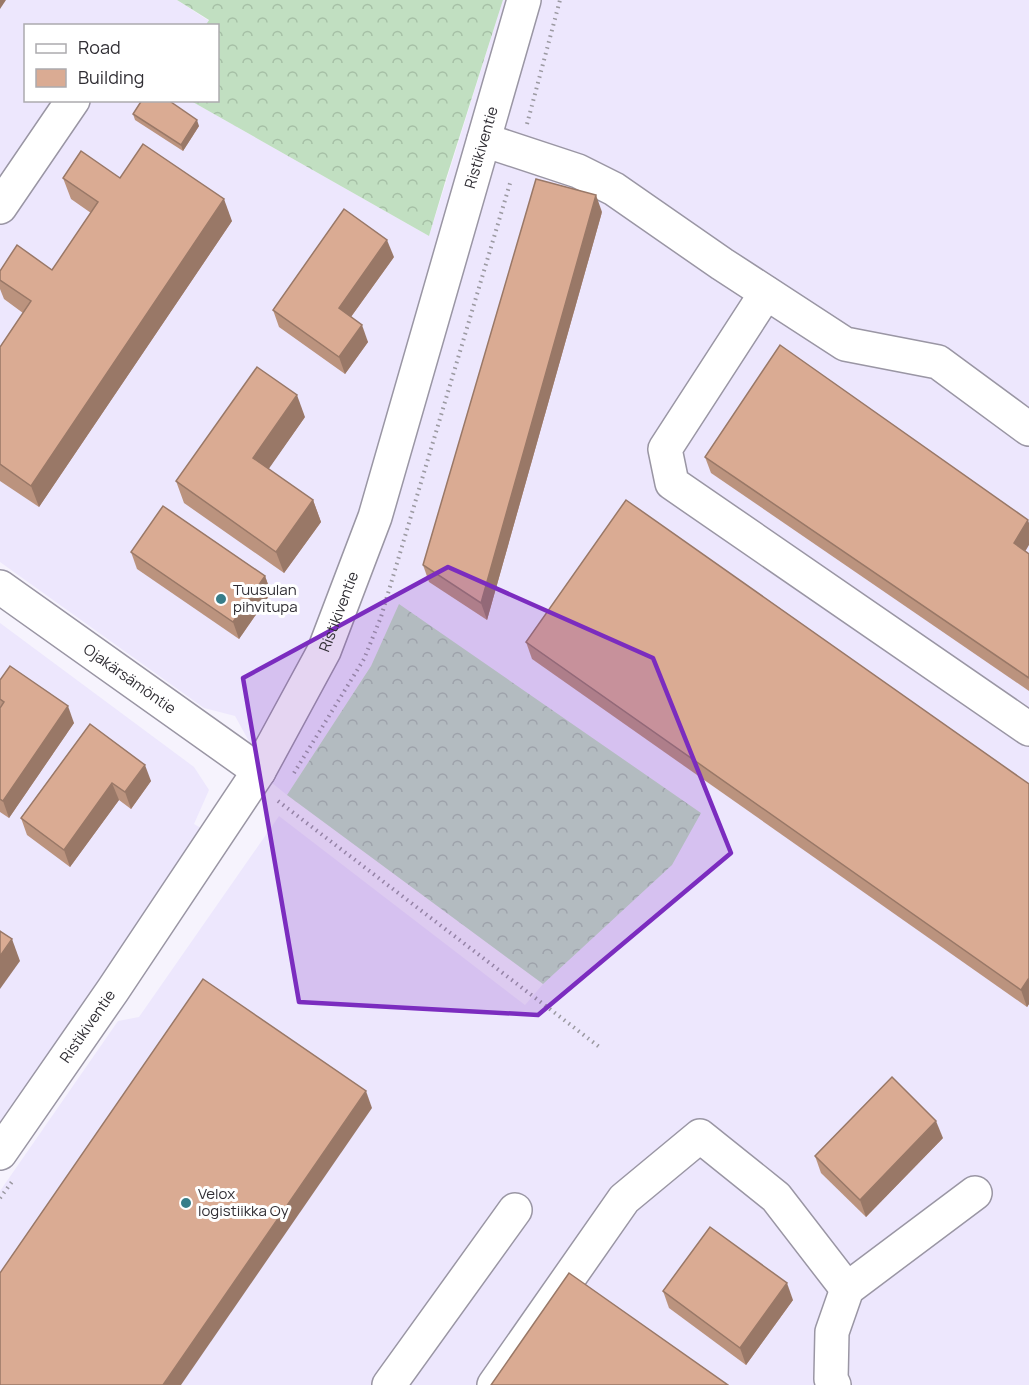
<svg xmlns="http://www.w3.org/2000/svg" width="1029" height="1385" viewBox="0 0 1029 1385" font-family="Manrope,sans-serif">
  <defs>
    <pattern id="forest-crowns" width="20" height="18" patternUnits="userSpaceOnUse" patternTransform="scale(1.5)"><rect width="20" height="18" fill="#c1dfc1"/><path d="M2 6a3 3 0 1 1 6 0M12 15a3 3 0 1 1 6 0" fill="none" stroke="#a6c0a6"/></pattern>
  </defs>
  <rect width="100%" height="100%" fill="#f6f3fd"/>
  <g fill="#ede7fd">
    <path d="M0 0H177L209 21 206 25 26 26V100L191 101 429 236 503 0H1029V1385H0V1191L118 1021 139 1017 279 816 525 1005 543 984 399 605 371 666 287 795 272 783 235 716 204 708 0 562Z"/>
    <path d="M0 623 194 767 209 790 194 824 206 831 0 1123Z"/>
  </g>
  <g fill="url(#forest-crowns)">
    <path d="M177 0H503L446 179 429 236 191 101 218 100V26L206 25 209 20Z"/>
    <path d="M399 604 701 813 672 865 543 984 287 795 371 666Z"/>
  </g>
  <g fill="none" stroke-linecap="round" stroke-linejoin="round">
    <defs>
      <g id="minor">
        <path d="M484 140 578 171 614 189 722 264 845 344 938 362 1029 429"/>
        <path d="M0 207 73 100"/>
        <path d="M766 293 665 449 672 483 1029 729"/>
        <path id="s1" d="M0 587 259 771"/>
        <path id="s2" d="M0 1153 113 990 259 771 324 651 375 517 524 0"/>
        <path d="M389 1385 515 1210"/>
        <path d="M494 1385 624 1199 700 1136 776 1197 847 1289"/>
        <path d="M834 1385 831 1379 832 1332 847 1289 975 1193"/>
      </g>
    </defs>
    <use href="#minor" stroke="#9a96a4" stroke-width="36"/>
    <g stroke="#9b99a1" stroke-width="4" stroke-dasharray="1.5 4.5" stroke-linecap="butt">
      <path d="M527 124 560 0"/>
      <path d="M294 773 364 659 381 617 511 180"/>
      <path d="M278 801 602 1049"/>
      <path d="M0 1198 14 1179"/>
    </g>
    <use href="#minor" stroke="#fff" stroke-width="33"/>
  </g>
  <g fill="#bb937e">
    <path d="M133 114 199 126 183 151 135 120Z"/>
    <path d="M63 178H120L232 221 39 507 0 481V347L23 313 4 299 0 289V271L52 270 91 213 71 199Z"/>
    <path d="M602 212 487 620 429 582 423 565Z"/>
    <path d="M394 257 351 317 368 342 345 374 279 327 273 310Z"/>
    <path d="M305 417 268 469 313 500 321 522 284 573 184 503 176 481Z"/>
    <path d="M705 457 1025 551 1029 554V691L711 473Z"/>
    <path d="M131 552 265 576 271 593 239 639 137 569Z"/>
    <path d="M526 642 1029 784V1004L1027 1007 532 659Z"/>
    <path d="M0 680 74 723 9 818 0 812Z"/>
    <path d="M90 724 151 781 131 809 119 800 70 867 27 835 21 818Z"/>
    <path d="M943 1138 866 1217 821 1173 815 1156Z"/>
    <path d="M663 1291 793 1300 746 1365 669 1308Z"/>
  </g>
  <g fill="#997867">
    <path d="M0 0H6L0 9Z"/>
    <path d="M197 120 199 126 183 151 181 145Z"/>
    <path d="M596 195 602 212 487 620 481 603Z"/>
    <path d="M224 199 232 221 39 507 31 486Z"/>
    <path d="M387 240 394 257 345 325 339 308Z"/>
    <path d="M362 325 368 342 345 374 339 357Z"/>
    <path d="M297 395 305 417 261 480 253 458Z"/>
    <path d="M313 500 321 522 284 573 276 552Z"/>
    <path d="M1028 520 1029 523V545L1020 560 1014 543Z"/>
    <path d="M265 576 271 593 239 639 233 622Z"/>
    <path d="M68 706 74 723 9 818 3 801Z"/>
    <path d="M145 765 151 781 131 809 125 792Z"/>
    <path d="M112 783 119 800 70 867 64 850Z"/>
    <path d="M12 939 20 961 0 989V956Z"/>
    <path d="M1029 978V1004L1027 1007 1021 990Z"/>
    <path d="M366 1091 372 1108 181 1385H163Z"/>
    <path d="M936 1121 943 1138 866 1217 860 1200Z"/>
    <path d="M787 1283 793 1300 746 1365 740 1348Z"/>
  </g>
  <g fill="#daab93" stroke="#997867" stroke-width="1.5">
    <path d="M142 100H168L197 120 181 145 133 114Z"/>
    <path d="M143 144 224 199 31 486 0 464V347L31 301 0 280V271L17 245 52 270 98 202 63 178 81 151 120 178Z"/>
    <path d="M536 179 596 195 481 603 423 565Z"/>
    <path d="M344 209 387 240 339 308 362 325 339 357 273 310Z"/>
    <path d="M780 345 1028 520 1014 543 1029 554V678L705 457Z"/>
    <path d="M257 367 297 395 253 458 313 500 276 552 176 481Z"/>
    <path d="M626 500 1029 784V978L1021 990 526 642Z"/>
    <path d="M163 506 265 576 233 622 131 552Z"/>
    <path d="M10 666 68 706 3 801 0 799V708L4 702 0 699V680Z"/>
    <path d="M90 724 145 765 125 792 112 783 64 850 21 818Z"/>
    <path d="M0 931 12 939 0 956Z"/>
    <path d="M203 979 366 1091 163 1385H0V1273Z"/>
    <path d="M892 1077 936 1121 860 1200 815 1156Z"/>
    <path d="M710 1227 787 1283 740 1348 663 1291Z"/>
    <path d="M569 1273 728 1385H491Z"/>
  </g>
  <path fill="#7b2cbf" fill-opacity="0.2" stroke="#7b2cbf" stroke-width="4.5" stroke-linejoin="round" d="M448 567 653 658 731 853 538 1015 299 1002 243 678Z"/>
  <g fill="#377d89" stroke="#fff" stroke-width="2">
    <circle cx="221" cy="599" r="6"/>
    <circle cx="186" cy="1203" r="6"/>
  </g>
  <g text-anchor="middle" stroke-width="6" stroke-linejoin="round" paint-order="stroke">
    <g font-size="15" fill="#302e34" stroke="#fff">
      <text dy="5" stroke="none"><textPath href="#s2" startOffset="1126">Ristikiventie</textPath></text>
      <text dy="5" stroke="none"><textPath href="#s2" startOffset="640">Ristikiventie</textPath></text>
      <text dy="5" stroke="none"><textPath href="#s1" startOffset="159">Ojakärsämöntie</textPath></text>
      <text dy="5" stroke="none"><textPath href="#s2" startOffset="154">Ristikiventie</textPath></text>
    </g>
    <g font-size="15" fill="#302e34" stroke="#fff" text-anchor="start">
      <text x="233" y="595">Tuusulan<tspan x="233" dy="17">pihvitupa</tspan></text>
      <text x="198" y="1199">Velox<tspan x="198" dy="17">logistiikka Oy</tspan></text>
    </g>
  </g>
  <rect x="24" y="24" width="195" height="78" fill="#ffffff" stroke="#acabae" stroke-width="1.5"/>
  <rect x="36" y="44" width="30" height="9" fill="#ffffff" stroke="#acabae" stroke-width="1.5"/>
  <text x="78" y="54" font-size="18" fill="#302e34">Road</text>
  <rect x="36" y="69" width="30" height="18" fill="#daab93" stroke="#acabae" stroke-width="1.5"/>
  <text x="78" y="84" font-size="18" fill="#302e34">Building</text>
</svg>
